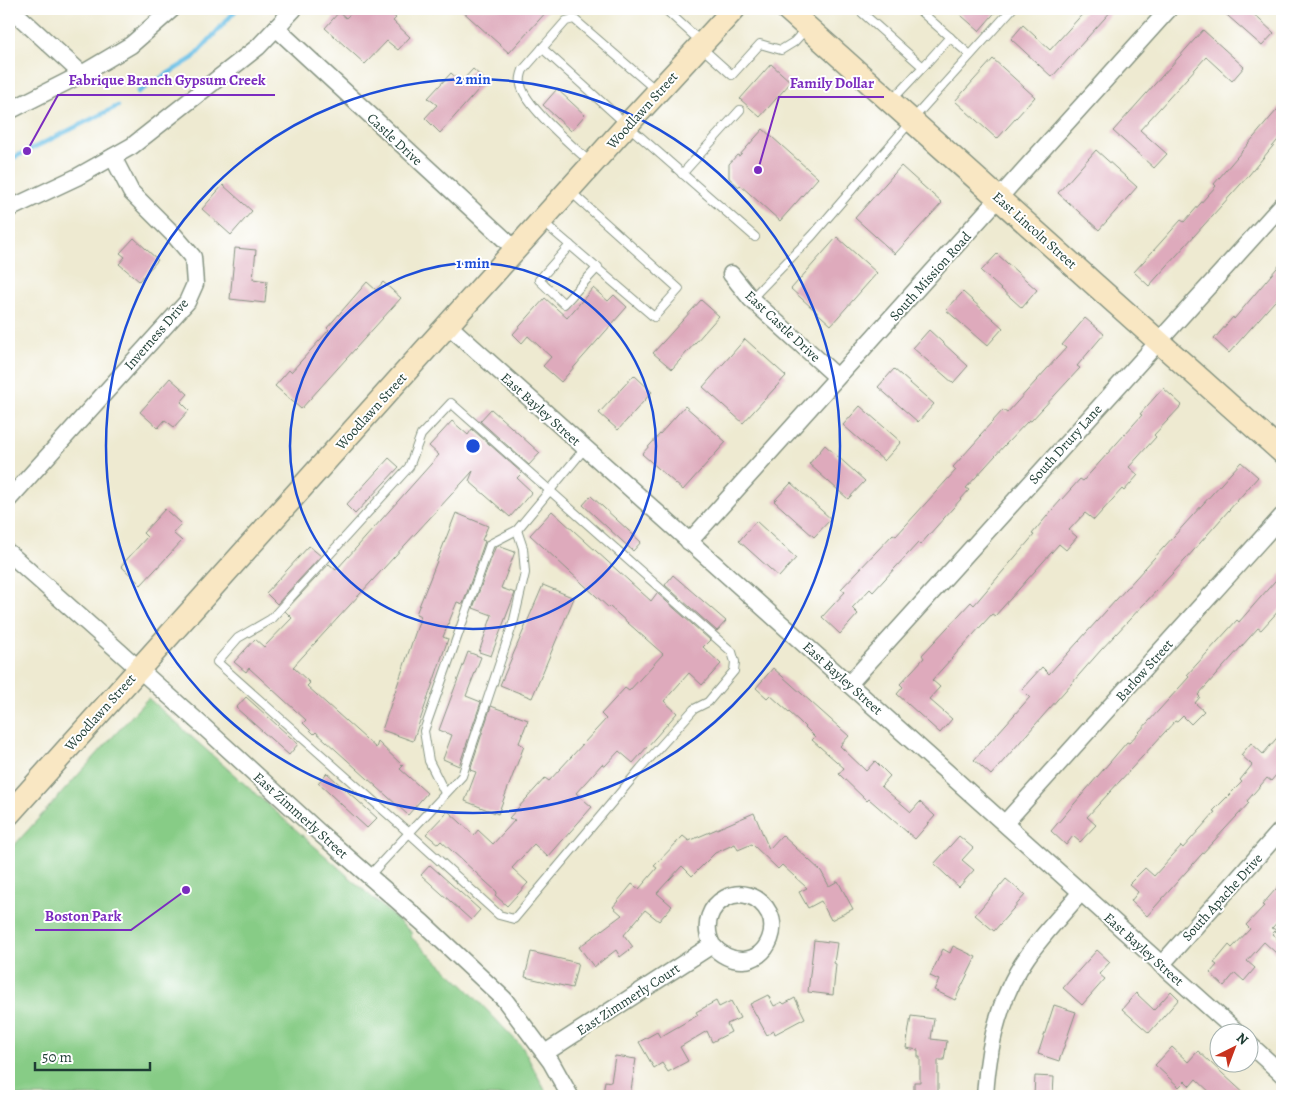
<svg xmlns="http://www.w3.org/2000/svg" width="1291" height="1105" viewBox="0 0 1291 1105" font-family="Alegreya,serif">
  <rect width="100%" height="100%" fill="#fff"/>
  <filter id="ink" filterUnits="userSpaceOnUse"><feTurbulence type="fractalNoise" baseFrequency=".02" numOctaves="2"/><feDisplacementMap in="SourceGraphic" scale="10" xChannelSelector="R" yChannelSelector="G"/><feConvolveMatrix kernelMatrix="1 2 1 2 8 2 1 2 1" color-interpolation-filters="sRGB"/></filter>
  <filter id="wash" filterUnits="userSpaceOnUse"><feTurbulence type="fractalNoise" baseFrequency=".0096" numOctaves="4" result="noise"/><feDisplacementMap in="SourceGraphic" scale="20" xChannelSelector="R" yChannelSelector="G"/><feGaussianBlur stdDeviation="1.12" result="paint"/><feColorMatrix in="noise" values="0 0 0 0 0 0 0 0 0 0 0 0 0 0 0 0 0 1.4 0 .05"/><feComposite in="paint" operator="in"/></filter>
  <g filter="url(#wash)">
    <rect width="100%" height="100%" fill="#eeead1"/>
    <path fill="#87cc86" stroke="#53845d" d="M148 698 412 933 411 937 465 987 523 1048 548 1096H9V851Z"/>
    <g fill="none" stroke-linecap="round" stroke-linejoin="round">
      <g stroke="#69c0e6" stroke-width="4.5">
        <path d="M138 92 193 58 237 9"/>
        <path d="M9 160 118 106"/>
      </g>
    </g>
    <g id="blocks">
      <g fill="#deaabc">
        <path d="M355 9H385L396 18 393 21 410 37 398 50 387 41 365 64 325 28 339 12 346 18Z"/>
        <path d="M460 9H549L509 53Z"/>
        <path d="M954 9H998L979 31Z"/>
        <path d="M1087 9H1113L1052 77 1011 39 1023 25 1050 50Z"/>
        <path d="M1220 9H1248L1274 33 1262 46Z"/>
        <path d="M1203 30 1244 67 1232 81 1206 57 1140 130 1167 154 1154 168 1113 131Z"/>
        <path d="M993 59 1035 97 997 139 955 101Z"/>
        <path d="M771 64 791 82 760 117 740 99Z"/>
        <path d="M473 69 486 81 440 133 425 118 437 105 428 98 451 73 461 82Z"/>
        <path d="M557 89 585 115 571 131 543 105Z"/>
        <path d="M1282 104V135L1249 175 1149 286 1134 272 1181 220 1184 222 1216 186 1214 184Z"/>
        <path d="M763 129 818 178 780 221 740 185 739 187 729 178V164L737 155 739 156Z"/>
        <path d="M1096 150 1137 187 1099 230 1058 193Z"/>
        <path d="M901 166 942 203 895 254 855 218Z"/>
        <path d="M223 185 252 211 231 235 202 209Z"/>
        <path d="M837 237 877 273 831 325 791 289Z"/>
        <path d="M134 238 158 260 139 281 119 264 125 257 120 253Z"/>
        <path d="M235 248 256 250 253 279 267 281 265 303 230 299Z"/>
        <path d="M997 254 1037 290 1022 308 981 271Z"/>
        <path d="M1282 262V293L1229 353 1214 339 1233 317 1234 319Z"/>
        <path d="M367 282 376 290 383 282 401 298 301 409 275 386 289 370 291 372 329 330 327 328Z"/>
        <path d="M593 288 608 301 614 295 627 307 561 382 543 366 551 357 528 336 522 343 513 334 545 298 567 318Z"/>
        <path d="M963 292 1003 328 987 346 946 310Z"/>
        <path d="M701 300 719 316 672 369 653 353Z"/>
        <path d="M1085 318 1104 334 1077 366 1080 368 1031 421 1029 420 1005 445 966 488 969 490 920 545 918 543 873 592 870 589 852 608 858 614 840 634 822 617 845 592 841 589 893 534 896 536 956 470 953 467 981 436 980 435 1003 410 1007 413 1066 348 1062 345Z"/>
        <path d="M929 330 968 366 953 383 913 348Z"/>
        <path d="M745 339 786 376 743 423 703 387Z"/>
        <path d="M894 369 934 404 918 422 878 387Z"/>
        <path d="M634 375 652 392 618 430 599 413Z"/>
        <path d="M170 378 188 394 181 402 189 410 174 427 165 420 158 428 140 412Z"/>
        <path d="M1163 388 1182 405 1154 435 1156 437 1129 467 1138 475 1124 491 1122 489 1094 520 1085 513 1069 530 1077 537 1066 550 1059 544 995 616 992 614 932 680 940 687 929 699 952 719 940 733 897 694 903 687 900 684 924 658 922 655 971 602 974 605 1034 535 1032 534 1052 510 1080 479 1083 481 1142 415 1140 414Z"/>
        <path d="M685 406 726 442 683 490 642 454Z"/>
        <path d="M860 406 901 442 884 461 843 425Z"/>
        <path d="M491 409 540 453 529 465 480 421Z"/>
        <path d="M452 421 468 435 472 429 522 473 517 478 532 492 510 517 469 481 473 471 293 667 310 683 307 686 376 748 378 742 403 766 400 769 427 793 408 815 316 732 314 734 303 723 306 720 249 668 246 672 234 662 255 639 264 647 292 618 285 611 329 564 336 570 357 547 439 455 429 446Z"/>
        <path d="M825 445 865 481 848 499 809 464Z"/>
        <path d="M389 458 399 467 355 514 346 505Z"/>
        <path d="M1241 462 1258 477 1186 559 1101 650 991 775 974 760 1030 697 1022 689 1042 667 1049 674Z"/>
        <path d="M791 483 831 519 814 537 774 501Z"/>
        <path d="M591 496 641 542 633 551 583 505Z"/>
        <path d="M165 509 181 524 173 533 182 541 141 585 121 566 147 537 143 533Z"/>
        <path d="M552 511 651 601 657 593 710 640 703 647 721 664 702 685 689 673 664 701 677 713 633 763 619 751 605 766 602 764 576 793 592 807 548 857 534 844 512 868 528 883 507 906 495 895 497 892 441 841 438 844 426 834 448 811 474 835 478 830 493 844 515 820 509 818 545 778 549 781 606 719 601 714 625 688 629 691 663 654 610 607 609 608 530 535Z"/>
        <path d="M456 513 488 526 482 540 485 541 463 604 457 602 443 637 448 639 413 741 382 730 421 616 416 614Z"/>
        <path d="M756 521 796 558 779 577 739 541Z"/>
        <path d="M309 546 321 556 277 604 266 593Z"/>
        <path d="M498 546 515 552 501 588 515 593 491 656 479 652 492 615 473 608 495 548Z"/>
        <path d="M1282 573V607L1261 630 1258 628 1198 695 1200 697 1195 703 1204 711 1191 724 1183 716 1177 722 1175 721 1087 817 1096 825 1080 842 1073 836 1066 845 1051 831 1127 742 1129 743 1189 677 1187 675 1237 620 1239 622Z"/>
        <path d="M673 575 726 621 717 631 665 585Z"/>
        <path d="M543 585 574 598 532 698 500 685Z"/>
        <path d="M468 652 481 657 466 696 481 702 459 766 443 759 452 735 439 730Z"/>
        <path d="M773 668 849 736 840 746 866 771 875 761 890 776 881 786 911 812 920 802 935 816 915 839 869 799 867 801 839 774 844 768 812 740 815 737 799 721 770 695 767 698 756 688Z"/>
        <path d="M246 697 298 744 289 755 236 708Z"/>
        <path d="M491 706 528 720 519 743 524 746 498 814 465 801 476 772 470 770Z"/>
        <path d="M1282 732V768L1271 781 1267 778 1247 801 1249 803 1201 855 1147 916 1131 901 1138 892 1129 884 1145 868 1154 876 1181 846 1183 848 1215 812 1213 811 1242 782 1240 780 1252 765 1241 755 1251 743 1263 754Z"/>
        <path d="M327 773 377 818 367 828 318 783Z"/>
        <path d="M754 813 769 849 782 835 821 871 829 886 838 881 853 909 831 920 821 901 808 908 799 892 807 888 782 865 778 869 752 844 738 850 735 844 715 853 692 876 682 866 657 893 672 906 659 921 645 910 624 935 633 947 620 957 616 950 594 967 579 947 622 915 613 907 632 884 639 889 657 868 654 866 683 836 689 841Z"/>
        <path d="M959 836 973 848 962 860 974 870 959 887 934 864Z"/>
        <path d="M430 865 480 910 471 920 421 875Z"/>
        <path d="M1006 879 1025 895 994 931 975 915Z"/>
        <path d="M1282 882V917L1272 928 1276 930 1272 934 1282 943V946L1276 953 1264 942 1247 961 1255 968 1244 981 1235 973 1224 986 1210 973 1217 965 1214 963 1229 945 1232 948 1250 929 1246 925 1264 906 1262 905Z"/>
        <path d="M814 940 837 943 834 963 836 964 833 995 808 992Z"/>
        <path d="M953 946 976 957 955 1000 934 990 939 980 930 976 943 949 950 953Z"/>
        <path d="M1097 950 1110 962 1099 974 1105 979 1082 1005 1063 988Z"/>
        <path d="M531 952 578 963 572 988 525 977Z"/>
        <path d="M1171 991 1179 999 1149 1033 1122 1009 1136 993 1154 1010Z"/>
        <path d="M768 995 774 1006 782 1002 784 1004 795 998 805 1018 775 1034 774 1031 767 1035 750 1004Z"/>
        <path d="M716 1001 719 1007 731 1001 740 1018 727 1024 731 1032 712 1042 707 1031 680 1047 688 1061 668 1072 662 1063 654 1068 639 1042 657 1032 660 1037 698 1015 696 1012Z"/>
        <path d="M1054 1005 1076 1012 1059 1061 1038 1054Z"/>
        <path d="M911 1016 934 1019 931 1039 947 1041 944 1060H938V1096H914V1082H920V1057H918V1050L906 1048Z"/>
        <path d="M1172 1047 1188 1062 1198 1051 1247 1096H1214L1196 1079 1190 1086 1185 1081 1179 1087 1155 1065Z"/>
        <path d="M615 1056 636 1059 630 1096H608V1095L603 1094 605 1081 611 1082Z"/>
        <path d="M1035 1076 1054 1077 1053 1096H1034Z"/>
      </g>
    </g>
  </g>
  <g filter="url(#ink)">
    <use href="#blocks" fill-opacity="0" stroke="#869482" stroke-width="1"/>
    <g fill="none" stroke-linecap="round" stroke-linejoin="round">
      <defs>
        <g id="lane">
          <path d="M665 9 700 41"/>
          <path d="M858 9 923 67 891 101"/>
          <path d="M918 9 970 55"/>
          <path d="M542 48 627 125 755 237"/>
          <path d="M702 48 732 75 760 44 781 50 794 42 806 29"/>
          <path d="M923 67 950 37"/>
          <path d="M591 163C574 147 525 106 521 85 520 80 521 75 523 70L566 21 574 19 657 91"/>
          <path d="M682 174 740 110"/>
          <path d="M543 222 654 317 679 289 571 192"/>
          <path d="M570 245 539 280 564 304 598 267"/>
          <path d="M751 299 812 236 912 120 1012 9"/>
          <path d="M451 403 732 652 735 662 734 671 708 702 694 709 641 768 514 919 499 915 408 832 217 662 238 638 271 619 409 467 421 435Z"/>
          <path d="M445 793 429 761 424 731 490 544 517 530 585 448"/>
          <path d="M369 876 462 776 514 620 525 573 523 548 517 530"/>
        </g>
        <g id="street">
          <path d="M11 9 82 74"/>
          <path d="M276 28 516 250"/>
          <path d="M9 111 82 74 131 45 172 9"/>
          <path d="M9 209 77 177 132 146 258 47 294 9"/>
          <path d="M731 274 751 299 837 377"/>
          <path d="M448 325 1237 1032"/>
          <path d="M9 499 187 302 195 284 193 257 174 235 131 192 113 157"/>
          <path d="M689 542C849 364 1010 187 1169 9"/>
          <path d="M9 553 205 728 322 835 423 923 504 999 551 1062 570 1096"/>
          <path d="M849 684 1282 205"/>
          <path d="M1005 823 1282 516"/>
          <path d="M1161 965 1282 829"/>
          <path d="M1248 1043 1282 1074"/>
          <path d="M545 1053 712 945C729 965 759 967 770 939 773 931 773 921 769 913 748 874 692 902 712 945"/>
          <path d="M985 1096C988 1047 998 998 1027 957 1043 934 1063 914 1081 892"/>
        </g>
        <g id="secondary">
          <path d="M787 9 1282 452"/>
          <path d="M9 814 627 125 734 9"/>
        </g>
      </defs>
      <use href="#lane" stroke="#869482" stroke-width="10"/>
      <use href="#street" stroke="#869482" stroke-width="19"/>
      <use href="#secondary" stroke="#869482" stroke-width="25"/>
      <use href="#lane" stroke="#fff" stroke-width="8"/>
      <use href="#street" stroke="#fff" stroke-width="16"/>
      <use href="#secondary" stroke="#f9e7c3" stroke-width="22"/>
    </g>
  </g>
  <g fill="none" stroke="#1d4ed8" stroke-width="2.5">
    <circle cx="473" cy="446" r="183"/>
    <circle cx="473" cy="446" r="367"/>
  </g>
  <g text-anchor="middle" stroke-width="4" stroke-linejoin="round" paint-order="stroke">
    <g font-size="14" fill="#1f3d34" stroke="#fff">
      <text transform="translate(642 110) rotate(-48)" y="5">Woodlawn Street</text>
      <text transform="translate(395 139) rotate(43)" y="5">Castle Drive</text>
      <text transform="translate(1035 230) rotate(42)" y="5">East Lincoln Street</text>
      <text transform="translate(930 276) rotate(-48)" y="5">South Mission Road</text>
      <text transform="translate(783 326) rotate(43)" y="5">East Castle Drive</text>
      <text transform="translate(156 334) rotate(-49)" y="5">Inverness Drive</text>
      <text transform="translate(541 409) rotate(42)" y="5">East Bayley Street</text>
      <text transform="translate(371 411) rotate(-48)" y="5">Woodlawn Street</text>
      <text transform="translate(1065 444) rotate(-48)" y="5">South Drury Lane</text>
      <text transform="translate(1144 670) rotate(-48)" y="5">Barlow Street</text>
      <text transform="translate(843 678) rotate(42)" y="5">East Bayley Street</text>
      <text transform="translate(100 712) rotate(-48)" y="5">Woodlawn Street</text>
      <text transform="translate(301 815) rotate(42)" y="5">East Zimmerly Street</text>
      <text transform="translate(1222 897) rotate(-48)" y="5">South Apache Drive</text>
      <text transform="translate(1144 949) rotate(42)" y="5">East Bayley Street</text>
      <text transform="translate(628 999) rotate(-33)" y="5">East Zimmerly Court</text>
    </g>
  </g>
  <circle cx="473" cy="446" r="8" fill="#1d4ed8" stroke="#fff" stroke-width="2.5"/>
  <g font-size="15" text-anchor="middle" font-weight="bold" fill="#1d4ed8" stroke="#fff" stroke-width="4" stroke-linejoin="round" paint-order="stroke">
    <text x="473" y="84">2 min</text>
    <text x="473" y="268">1 min</text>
  </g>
  <path fill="none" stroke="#7b2cbf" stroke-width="2" d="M27 151L58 95H275M758 170L779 97H884M186 890L131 930H35"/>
  <g fill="#7b2cbf" stroke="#fff" stroke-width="2">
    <circle cx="27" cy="151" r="5"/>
    <circle cx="758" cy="170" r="5"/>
    <circle cx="186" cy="890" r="5"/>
  </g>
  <g font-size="15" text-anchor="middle" font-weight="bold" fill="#7b2cbf" stroke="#fff" stroke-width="4" stroke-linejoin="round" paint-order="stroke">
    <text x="167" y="85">Fabrique Branch Gypsum Creek</text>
    <text x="832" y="88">Family Dollar</text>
    <text x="83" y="921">Boston Park</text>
  </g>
  <rect width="1291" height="1105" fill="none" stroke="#fff" stroke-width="30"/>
  <g transform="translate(1234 1048) rotate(42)"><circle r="24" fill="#ffffff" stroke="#a5b1ae"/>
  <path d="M0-4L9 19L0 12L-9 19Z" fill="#c8321e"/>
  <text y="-8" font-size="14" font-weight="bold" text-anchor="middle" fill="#1f3d34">N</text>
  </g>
  <path d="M35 1062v8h115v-8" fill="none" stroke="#1f3d34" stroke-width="2.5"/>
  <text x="42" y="1062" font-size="15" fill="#1f3d34" stroke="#ffffff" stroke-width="4" paint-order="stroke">50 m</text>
</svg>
